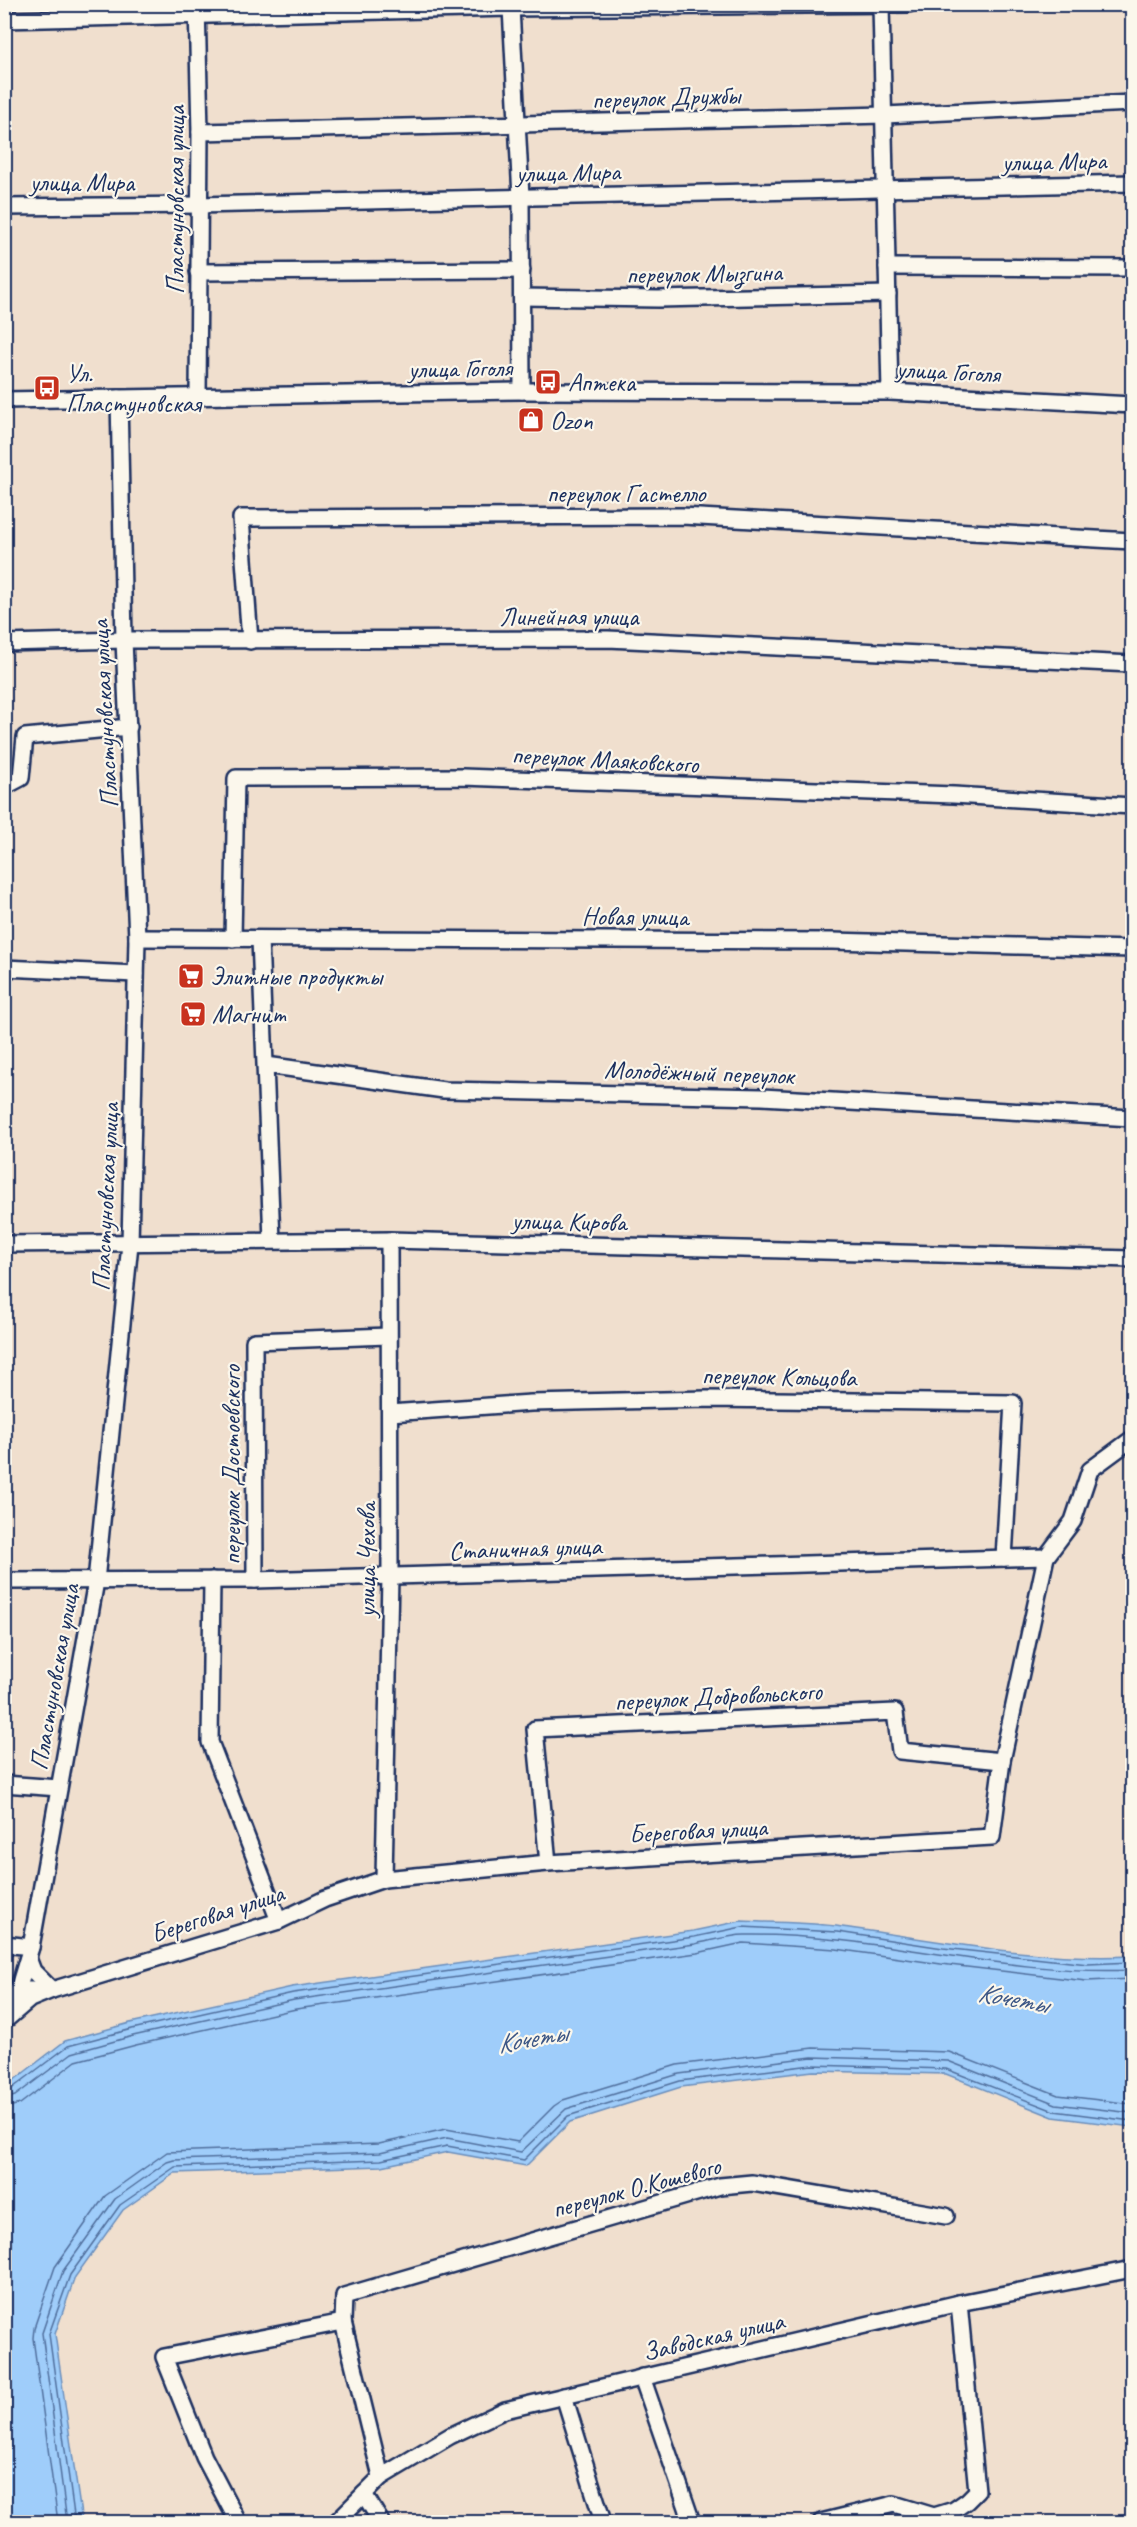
<svg xmlns="http://www.w3.org/2000/svg" width="1137" height="2527" viewBox="0 0 1137 2527" font-family="Caveat,sans-serif">
  <rect width="100%" height="100%" fill="#f0dfce"/>
  <filter id="ink" filterUnits="userSpaceOnUse"><feTurbulence type="fractalNoise" baseFrequency=".0167" numOctaves="2"/><feDisplacementMap in="SourceGraphic" scale="12" xChannelSelector="R" yChannelSelector="G"/><feConvolveMatrix kernelMatrix="1 2 1 2 8 2 1 2 1" color-interpolation-filters="sRGB"/></filter>
  <g filter="url(#ink)">
    <path fill="#9fcdfa" stroke="#6a8ebc" stroke-width="1.5" d="M741 1921C775 1923 809 1922 842 1927 938 1940 1035 1961 1132 1956V2127L1053 2117 946 2074 813 2071 681 2087 570 2122 526 2166 448 2152 382 2166 175 2173 123 2210 75 2277 55 2334 82 2522H5V2087L65 2041 130 2023 292 1987 693 1931Z"/>
    <g fill="none" stroke-linecap="round" stroke-linejoin="round">
      <g stroke="#506e9c" stroke-width="1.5">
        <path d="M4 2091 10 2090 68 2046 132 2029 293 1993 694 1937 742 1927 838 1932 943 1948 1088 1964 1132 1962"/>
        <path d="M4 2099 15 2096 72 2053 133 2036 294 2000 695 1944C711 1941 729 1935 745 1935 875 1933 1002 1976 1132 1970"/>
        <path d="M4 2108 20 2104 76 2061 136 2045 296 2009 697 1953 743 1943 836 1949 941 1964 1086 1981 1132 1979"/>
        <path d="M58 2522 33 2338 34 2328 55 2267 105 2196 167 2152 379 2144 446 2129 518 2142 554 2106 563 2100 677 2065 813 2048 949 2052 1058 2095 1132 2104"/>
        <path d="M67 2522 42 2333 63 2271 115 2199 167 2162 174 2160 380 2153 447 2138 521 2152 566 2109 679 2074 812 2057 948 2061 1056 2104 1132 2113"/>
        <path d="M75 2522 49 2334 70 2275 120 2205 175 2167 381 2160 447 2146 524 2160 568 2116 680 2081 812 2065 946 2069 1054 2111 1132 2121"/>
      </g>
      <defs>
        <g id="minor">
          <path d="M197 4 200 132 198 397"/>
          <path d="M881 5 890 392"/>
          <path d="M511 8 521 197 522 391"/>
          <path d="M4 20 511 8 909 4"/>
          <path d="M200 132 885 115 1132 103"/>
          <path d="M4 207 198 205 1132 183"/>
          <path d="M887 267 1132 268"/>
          <path d="M198 272 522 270"/>
          <path d="M522 297 658 299 888 294"/>
          <path d="M4 400 522 391 890 392 1132 405"/>
          <path d="M250 641 241 518 682 516 1132 541"/>
          <path d="M4 643 124 640 608 639 1132 664"/>
          <path d="M4 787 21 778 25 737 129 727"/>
          <path d="M137 938 832 941 1132 949"/>
          <path d="M233 939 236 778 463 777 954 795 1132 806"/>
          <path d="M260 939 272 1240"/>
          <path d="M4 968 136 974"/>
          <path d="M266 1065 444 1090 762 1097 1132 1118"/>
          <path d="M4 1244 389 1240 1132 1259"/>
          <path d="M390 1413 531 1403 707 1399 1013 1403 1004 1558"/>
          <path d="M212 1580 210 1742 279 1921"/>
          <path d="M255 1580 254 1341 388 1336"/>
          <path d="M4 1581 255 1580 1046 1557"/>
          <path d="M4 1784 59 1788"/>
          <path d="M548 1863 535 1729 895 1712 900 1751 1002 1761"/>
          <path d="M384 1879 390 1576 389 1240"/>
          <path d="M4 1944 31 1947"/>
          <path d="M18 1990H52L279 1921 325 1899 384 1879 548 1863 992 1837 1002 1761 1046 1557 1073 1521 1090 1470 1132 1439"/>
          <path d="M4 2016 18 1990 31 1947 96 1581 130 1244 137 938 124 640 119 398"/>
          <path d="M8 2018 30 1999 52 1990 33 1971 28 1958"/>
          <path d="M642 2377 692 2522"/>
          <path d="M564 2396 603 2522"/>
          <path d="M381 2477 343 2322 344 2296 720 2186 752 2183 946 2216"/>
          <path d="M364 2494 381 2522"/>
          <path d="M238 2522 204 2457 164 2357 343 2322"/>
          <path d="M336 2522 381 2477 450 2436 505 2410 959 2303 1132 2269"/>
          <path d="M821 2522 894 2504 934 2516 954 2510 967 2501 977 2491 959 2303"/>
        </g>
      </defs>
      <use href="#minor" stroke="#1b2f5e" stroke-width="20"/>
      <use href="#minor" stroke="#fbf7ec" stroke-width="15"/>
    </g>
  </g>
  <defs>
    <symbol id="bus-square" viewBox="-11 -11 22 22"><rect x="-9" y="-9" width="18" height="18" rx="4" fill="#c8321e" stroke="#fbf7ec"/><path d="M-5-6H5V4H4V6H2V4H-2V6H-4V4H-5ZM-3.5-4V0h7V-4ZM-3.5 1.2v1.5H-2V1.2ZM2 1.2v1.5H3.5V1.2Z" fill="#fff"/></symbol>
    <symbol id="shop-square" viewBox="-11 -11 22 22"><rect x="-9" y="-9" width="18" height="18" rx="4" fill="#c8321e" stroke="#fbf7ec"/><path d="M-5-2.5h2.3a2.7 3.5 0 0 1 5.4 0H5L5.5 6h-11ZM-1.5-2.5h3a1.5 2.3 0 0 0-3 0Z" fill="#fff"/></symbol>
    <symbol id="supermarket-square" viewBox="-11 -11 22 22"><rect x="-9" y="-9" width="18" height="18" rx="4" fill="#c8321e" stroke="#fbf7ec"/><path d="M-6-5.5h2.5l.6 2H6L4.5 2H-2.5L-4.4-4H-6ZM-1.5 3.2a1.3 1.3 0 1 0 .1 0ZM3 3.2a1.3 1.3 0 1 0 .1 0Z" fill="#fff"/></symbol>
  </defs>
  <g fill-rule="evenodd">
    <use href="#bus-square" x="533" y="367" width="30" height="30"/>
    <use href="#bus-square" x="32" y="373" width="30" height="30"/>
    <use href="#shop-square" x="516" y="405" width="30" height="30"/>
    <use href="#supermarket-square" x="176" y="961" width="30" height="30"/>
    <use href="#supermarket-square" x="178" y="999" width="30" height="30"/>
  </g>
  <g text-anchor="middle" stroke-width="4.5" stroke-linejoin="round" paint-order="stroke">
    <g font-size="26" fill="#1b2f5e" stroke="#fbf7ec">
      <text transform="translate(666 97) rotate(-2)" y="9">переулок Дружбы</text>
      <text transform="translate(1054 161) rotate(-1)" y="9">улица Мира</text>
      <text transform="translate(568 172) rotate(-1)" y="9">улица Мира</text>
      <text x="82" y="191">улица Мира</text>
      <text transform="translate(175 200) rotate(-90)" y="9">Пластуновская улица</text>
      <text transform="translate(704 273) rotate(-1)" y="9">переулок Мызгина</text>
      <text transform="translate(460 368) rotate(-1)" y="9">улица Гоголя</text>
      <text transform="translate(948 371) rotate(3)" y="9">улица Гоголя</text>
      <text x="626" y="502">переулок Гастелло</text>
      <text x="569" y="625">Линейная улица</text>
      <text transform="translate(104 714) rotate(-93)" y="9">Пластуновская улица</text>
      <text transform="translate(605 759) rotate(3)" y="9">переулок Маяковского</text>
      <text x="635" y="925">Новая улица</text>
      <text transform="translate(699 1072) rotate(2)" y="9">Молодёжный переулок</text>
      <text transform="translate(105 1197) rotate(-87)" y="9">Пластуновская улица</text>
      <text transform="translate(569 1221) rotate(1)" y="9">улица Кирова</text>
      <text transform="translate(779 1376) rotate(1)" y="9">переулок Кольцова</text>
      <text transform="translate(231 1465) rotate(-90)" y="9">переулок Достоевского</text>
      <text transform="translate(525 1548) rotate(-2)" y="9">Станичная улица</text>
      <text transform="translate(366 1560) rotate(-90)" y="9">улица Чехова</text>
      <text transform="translate(54 1677) rotate(-80)" y="9">Пластуновская улица</text>
      <text transform="translate(718 1696) rotate(-3)" y="9">переулок Добровольского</text>
      <text transform="translate(698 1830) rotate(-3)" y="9">Береговая улица</text>
      <text transform="translate(217 1913) rotate(-18)" y="9">Береговая улица</text>
      <text transform="translate(636 2187) rotate(-15)" y="9">переулок О.Кошевого</text>
      <text transform="translate(713 2336) rotate(-13)" y="9">Заводская улица</text>
    </g>
    <g font-size="26" fill="#1b2f5e" stroke="#fbf7ec" text-anchor="start">
      <text x="66" y="382">Ул.<tspan x="66" dy="30">Пластуновская</tspan></text>
      <text x="568" y="391">Аптека</text>
      <text x="550" y="429">Ozon</text>
      <text x="210" y="985">Элитные продукты</text>
      <text x="212" y="1023">Магнит</text>
    </g>
    <g font-size="27" font-style="italic" fill="#3c5685" stroke="#fbf7ec">
      <text transform="translate(1013 1998) rotate(10)" y="9">Кочеты</text>
      <text transform="translate(532 2038) rotate(-10)" y="9">Кочеты</text>
    </g>
  </g>
  <rect width="1137" height="2527" fill="none" stroke="#fbf7ec" stroke-width="24"/>
  <rect x="12" y="12" width="1113" height="2503" fill="none" stroke="#1b2f5e" stroke-width="2" filter="url(#ink)"/>
</svg>
